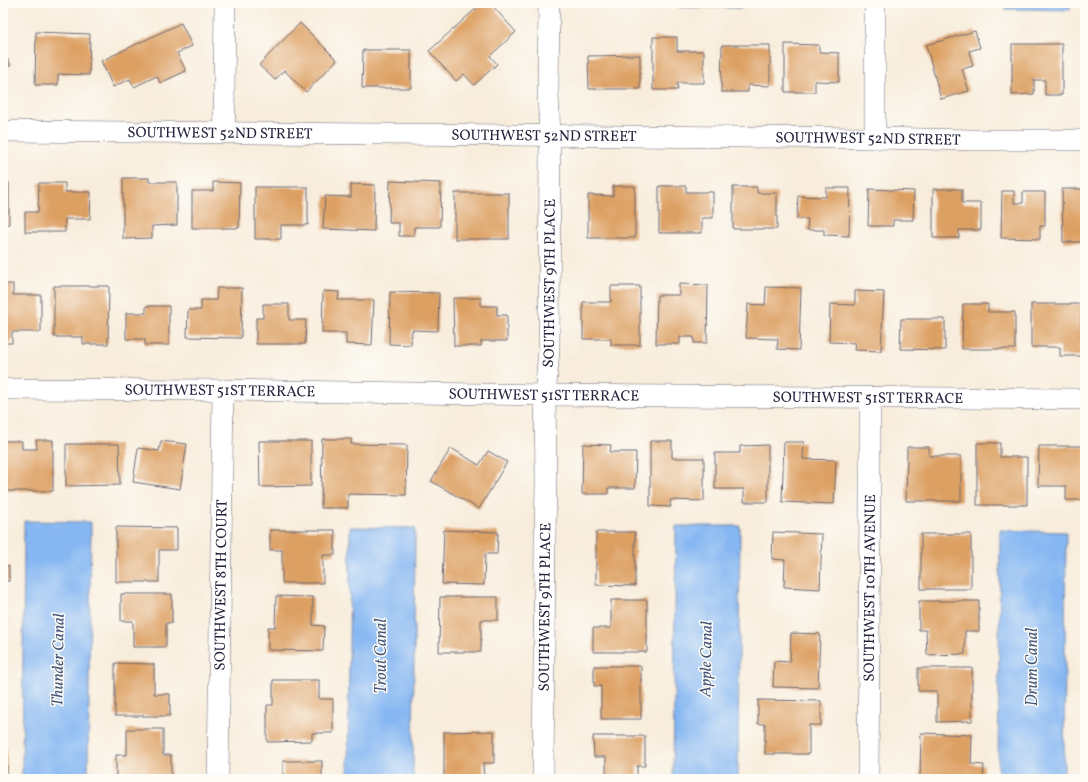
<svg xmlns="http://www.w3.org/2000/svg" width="1088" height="782" viewBox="0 0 1088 782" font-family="Vollkorn,serif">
  <rect width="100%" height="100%" fill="#fdfcf7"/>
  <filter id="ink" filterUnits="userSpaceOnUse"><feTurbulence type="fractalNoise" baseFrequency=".025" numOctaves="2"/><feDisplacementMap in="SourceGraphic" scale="8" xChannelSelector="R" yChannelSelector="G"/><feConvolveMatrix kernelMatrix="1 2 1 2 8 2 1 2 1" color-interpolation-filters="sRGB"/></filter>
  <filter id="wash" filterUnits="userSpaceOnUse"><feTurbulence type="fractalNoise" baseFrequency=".012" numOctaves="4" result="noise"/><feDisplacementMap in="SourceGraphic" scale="16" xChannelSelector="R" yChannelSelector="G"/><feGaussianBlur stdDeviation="0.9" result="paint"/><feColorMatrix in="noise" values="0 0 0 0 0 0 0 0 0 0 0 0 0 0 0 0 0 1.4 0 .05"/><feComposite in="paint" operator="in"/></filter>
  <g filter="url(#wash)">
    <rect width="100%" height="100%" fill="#f8eddc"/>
    <g fill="#86b7f2" stroke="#546c96">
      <path d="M678 3H743V8L678 7Z"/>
      <path d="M1005 3H1070V10L1005 9Z"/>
      <path d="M24 521 91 522 88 779H22Z"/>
      <path d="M676 526H740L738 779H673Z"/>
      <path d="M350 527 415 528 413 779H348Z"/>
      <path d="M1000 530 1066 532 1064 779H998Z"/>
    </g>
    <g id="blocks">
      <g fill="#dda064">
        <path d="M482 3H490L516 32 490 56 497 64 474 85 464 74 456 81 429 51Z"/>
        <rect x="923" y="3" width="55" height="2"/>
        <path d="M181 23 192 46 177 53 186 71 160 83 157 76 134 87 130 79 113 87 101 61Z"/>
        <path d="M300 23 337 60 306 92 284 70 275 80 259 65Z"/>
        <path d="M975 31 980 48 969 51 973 66 962 69 969 91 941 99 926 45Z"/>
        <path d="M36 32 90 34 89 75 58 74V85H35Z"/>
        <path d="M653 37H677V51H704V83H677L678 90H653Z"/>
        <path d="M785 44 819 45V52L839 53V82L815 81V92H785Z"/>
        <path d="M1012 44H1062V95H1045V80H1034V94L1012 95Z"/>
        <path d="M722 45H770V86L748 85V92H721Z"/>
        <path d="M363 50H411V88H362Z"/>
        <path d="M3 52 11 65 3 70Z"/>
        <path d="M640 55V89H589L588 56Z"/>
        <path d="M123 178H149V182H177V225L152 226V238L123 239Z"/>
        <path d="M390 181 441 183 440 227H414V236H399V223H389Z"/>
        <path d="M213 182 240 183 239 228H192V191H213Z"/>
        <rect x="3" y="183" width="6" height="41"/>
        <path d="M39 183H65V192H91L90 219H65V232H25V212H38Z"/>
        <path d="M351 184 375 185 374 231 323 229 325 196 351 197Z"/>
        <path d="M613 186H635V238H588V195L613 196Z"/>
        <path d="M659 186H686V192H713V218H702V233H659Z"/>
        <path d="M255 187H308V225H281V239H255Z"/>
        <path d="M733 187H757V193H777V229H733Z"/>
        <path d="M826 188H850L849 236 824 235V230H807L808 219H797L798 196 826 197Z"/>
        <path d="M869 189 914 191 913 220H893V226H868Z"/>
        <path d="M933 189H962V203H981V230H959V238H933Z"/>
        <path d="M1062 189H1085V242H1063Z"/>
        <path d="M1002 191H1014V203H1023V192H1045V226H1040V239L1001 238Z"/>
        <rect x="455" y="193" width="54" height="46"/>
        <path d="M3 284H13V295H41V332H12V343H3Z"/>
        <path d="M679 284 708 285 707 343H694V337H680V344H656L657 295H679Z"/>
        <path d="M54 286H109L108 344H83V337H54Z"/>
        <path d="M611 286H640V345H611V339H583V302H611Z"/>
        <path d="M766 287 801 288 799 350 777 349 778 339 746 338 748 304 765 305Z"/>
        <path d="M217 288H242L241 338 187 337 188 310H201V300H216Z"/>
        <path d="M323 291 339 292 338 300H374L372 345 346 344V333H322Z"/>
        <path d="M855 291 884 292 881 351 854 350 855 343 829 342 830 304 855 305Z"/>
        <path d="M390 292 439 293 438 331 412 330 411 345 389 344Z"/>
        <path d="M453 298H481V306H497V315H507V341H481V346H454Z"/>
        <path d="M263 304H289V320H306L305 344H256V318H263Z"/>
        <path d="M963 304H988V312H1015V349H962Z"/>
        <path d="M1031 304H1081V356H1060V347H1031Z"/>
        <path d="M146 306H169V345H145V339H126V313H146Z"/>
        <path d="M901 319H945V350L900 349Z"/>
        <path d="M322 439H351V444L407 445 406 495 348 494V508H321Z"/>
        <path d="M36 440H53V491H3V441H22V449H37Z"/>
        <path d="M161 441 187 444 180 489 133 482 138 448 159 451Z"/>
        <path d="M259 441H311V486L260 487Z"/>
        <path d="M650 441H672V458H704V501L670 500 671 507 650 506Z"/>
        <path d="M784 442H804L803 459 836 460 834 504 782 502Z"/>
        <path d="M977 443H1000V457H1027V505H977Z"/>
        <path d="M66 444H119L120 485 66 486Z"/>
        <path d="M583 444 611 445 610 452H636L635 488H608V494H582Z"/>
        <path d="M768 445V502H744V489H715V453H740V446Z"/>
        <path d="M1039 446H1085V500H1066V486H1038Z"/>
        <path d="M907 447H929V456H961V501H906Z"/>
        <path d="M451 448 479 465 488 451 507 462 479 509 431 481Z"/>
        <path d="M116 527 177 528V550H159V582H116Z"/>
        <path d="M270 530H335V555H323V583H282V550H270Z"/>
        <path d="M444 530 498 532 497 554H485L484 585 442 584Z"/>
        <path d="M596 532H635V586L596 585Z"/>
        <path d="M773 532 822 534 820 589 784 587 785 560 772 559Z"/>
        <rect x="921" y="534" width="50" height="55"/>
        <rect x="3" y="566" width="6" height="15"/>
        <path d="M3 594H5L4 632H3Z"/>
        <path d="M121 594H172V623H166V647H133V621H121Z"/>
        <path d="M276 596 313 597V625L324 626 323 651 268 650V627H275Z"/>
        <path d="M440 597H498V620H481V652H439Z"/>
        <path d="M611 600H647V652H593V628H611Z"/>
        <path d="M919 601H979V631H965V654L927 655 926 630H919Z"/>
        <path d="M791 633 820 634 818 688 773 687 774 661 790 662Z"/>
        <path d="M115 663 154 664V694H170V716H115Z"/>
        <path d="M594 666H641V719H601V686H594Z"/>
        <path d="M918 668H972V721L937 722V691H918Z"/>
        <path d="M273 680H319V699H333V733H312V741L267 742V705H273Z"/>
        <path d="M758 700 821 701V725H809V754H765V724H758Z"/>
        <path d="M127 729H163V755H171V779H116V755H127Z"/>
        <path d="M494 731V763H483L484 779H444V732Z"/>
        <path d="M921 733 972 735 971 764 984 765 983 779H920Z"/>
        <path d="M593 736H645V766H637V779H606V757H594Z"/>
        <rect x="3" y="747" width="4" height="32"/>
        <rect x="283" y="761" width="39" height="18"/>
      </g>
    </g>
  </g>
  <g filter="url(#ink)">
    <use href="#blocks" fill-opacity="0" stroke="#6d6973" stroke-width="1"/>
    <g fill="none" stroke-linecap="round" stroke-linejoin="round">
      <defs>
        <g id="street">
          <path d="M225 3 224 92 225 132"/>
          <path id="s1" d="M3 131 875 138 972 140H1085"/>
          <path d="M875 138V3"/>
          <path id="s2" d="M3 389 223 390 545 395 1085 399"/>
          <path id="s3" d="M218 779 223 390"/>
          <path id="s4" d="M543 779 545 540 546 482 545 395 549 350 550 135 548 94 549 3"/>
          <path id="s5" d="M868 779 870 496V397"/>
        </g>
      </defs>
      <use href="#street" stroke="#6d6973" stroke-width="22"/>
      <use href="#street" stroke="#fff" stroke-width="21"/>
    </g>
  </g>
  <g text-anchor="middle" stroke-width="3" stroke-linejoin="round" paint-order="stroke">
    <g font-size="15" fill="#22223b" stroke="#fdfcf7">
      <text dy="5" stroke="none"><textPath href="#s1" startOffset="217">SOUTHWEST 52ND STREET</textPath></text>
      <text dy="5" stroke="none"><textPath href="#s1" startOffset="541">SOUTHWEST 52ND STREET</textPath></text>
      <text dy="5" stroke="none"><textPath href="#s1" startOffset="865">SOUTHWEST 52ND STREET</textPath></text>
      <text dy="5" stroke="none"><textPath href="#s4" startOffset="496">SOUTHWEST 9TH PLACE</textPath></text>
      <text dy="5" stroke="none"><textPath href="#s2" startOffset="217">SOUTHWEST 51ST TERRACE</textPath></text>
      <text dy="5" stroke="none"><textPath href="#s2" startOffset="541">SOUTHWEST 51ST TERRACE</textPath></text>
      <text dy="5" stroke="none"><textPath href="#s2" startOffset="865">SOUTHWEST 51ST TERRACE</textPath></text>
      <text dy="5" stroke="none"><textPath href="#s3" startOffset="194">SOUTHWEST 8TH COURT</textPath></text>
      <text dy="5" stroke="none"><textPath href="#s5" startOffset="191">SOUTHWEST 10TH AVENUE</textPath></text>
      <text dy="5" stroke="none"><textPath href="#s4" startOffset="172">SOUTHWEST 9TH PLACE</textPath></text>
    </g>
    <g font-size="16" font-style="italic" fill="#45567b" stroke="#fdfcf7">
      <text transform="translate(380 656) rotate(-90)" y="6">Trout Canal</text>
      <text transform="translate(705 659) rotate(-89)" y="6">Apple Canal</text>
      <text transform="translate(57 660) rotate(-89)" y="6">Thunder Canal</text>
      <text transform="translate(1031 667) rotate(-90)" y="6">Drum Canal</text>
    </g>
  </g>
  <rect width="1088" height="782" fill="none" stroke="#fdfcf7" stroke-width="16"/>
</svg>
